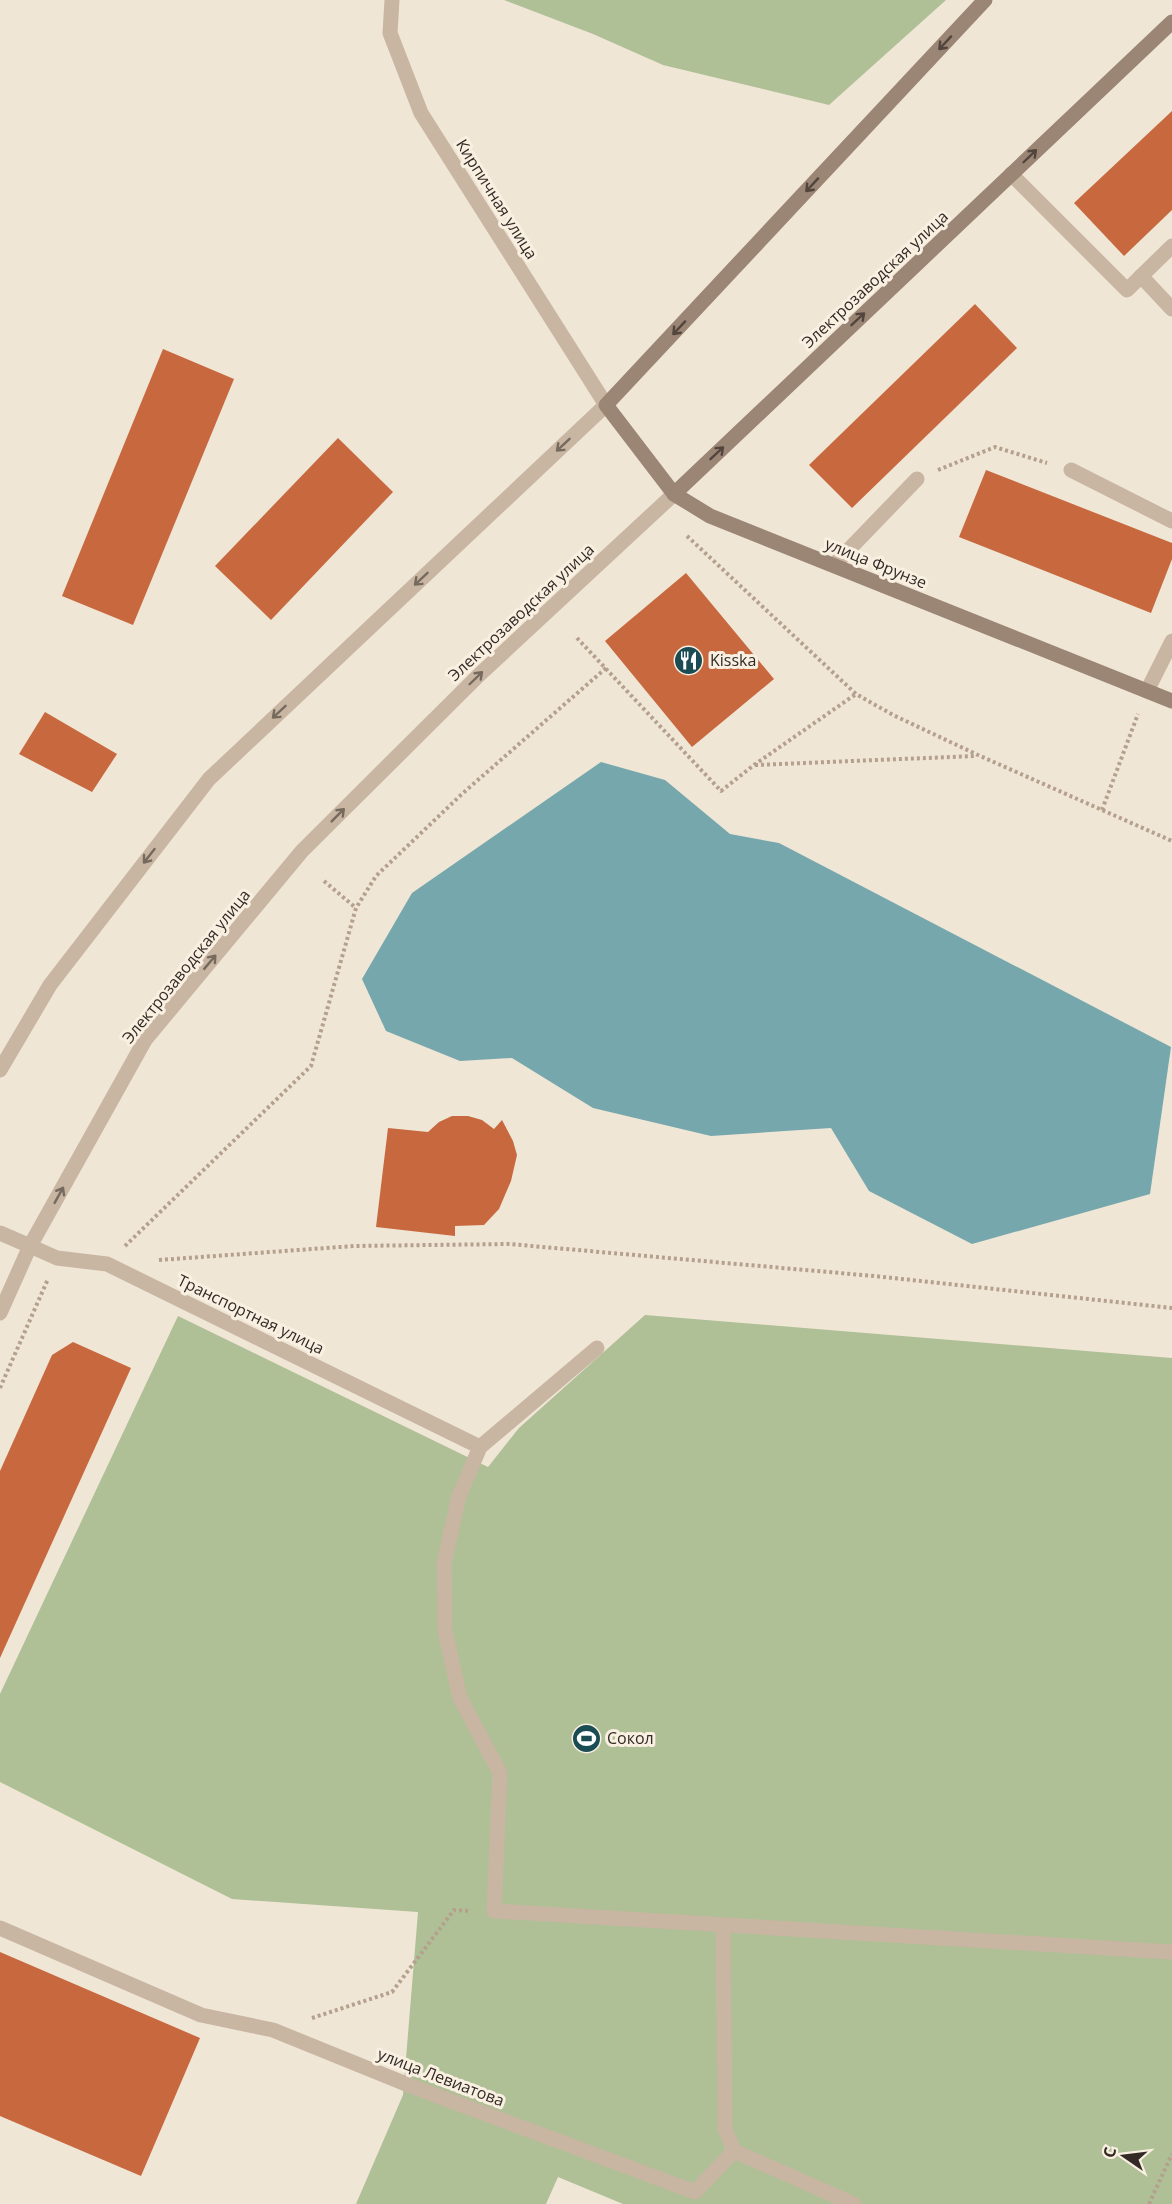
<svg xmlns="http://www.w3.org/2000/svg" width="1172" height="2204" viewBox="0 0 1172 2204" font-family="'Open Sans',sans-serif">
  <rect width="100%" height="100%" fill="#f0e6d6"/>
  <g fill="#afbf96">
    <path d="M504 0H946L829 105 663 65 593 34Z"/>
    <path d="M645 1315 1172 1358V2204H623L558 2177 546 2204H356L403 2095 418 1912 232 1899 0 1782V1694L178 1316 488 1467 519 1428Z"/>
  </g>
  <path fill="#75a7ad" d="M601 762 665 780 730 834 779 843 1171 1047 1150 1194 972 1244 869 1191 831 1128 711 1136 593 1108 512 1058 460 1061 386 1031 362 979 412 893Z"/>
  <g fill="#c7683e">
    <path d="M1172 111V210L1124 256 1074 203Z"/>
    <path d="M975 304 1017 348 852 508 809 465Z"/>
    <path d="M163 349 234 379 133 625 62 596Z"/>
    <path d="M338 438 393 492 271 620 215 566Z"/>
    <path d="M986 470 1172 543V559L1151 613 959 537Z"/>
    <path d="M686 573 774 679 692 747 605 641Z"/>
    <path d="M45 712 117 754 92 792 19 754Z"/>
    <path d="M452 1116H468L482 1120 494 1129 502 1120 513 1141 517 1155 511 1181 499 1209 484 1225 455 1226V1236L376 1227 388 1128 428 1132 439 1122Z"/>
    <path d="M73 1342 131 1368 0 1658V1471L52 1355Z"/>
    <path d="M0 1952 200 2038 141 2176 0 2116Z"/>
  </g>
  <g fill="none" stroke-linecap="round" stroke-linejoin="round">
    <g stroke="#b4a08d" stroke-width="4" stroke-dasharray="3 3" stroke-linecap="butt">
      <path d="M938 470 995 447 1047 463"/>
      <path d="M687 536 856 694 893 715 978 755 1172 841"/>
      <path d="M577 638 721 791 754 765 856 694"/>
      <path d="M755 765 975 756"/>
      <path d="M1102 810 1138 714"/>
      <path d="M324 881 356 908"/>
      <path d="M125 1246 311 1066 356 908 376 876 463 793 606 668"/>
      <path d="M159 1260 354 1246 509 1244 874 1276 1172 1308"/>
      <path d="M0 1388 48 1279"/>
      <path d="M312 2018 392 1992 454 1910 470 1911"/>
      <path d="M1149 2204 1172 2154"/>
    </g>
    <g stroke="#c8b6a2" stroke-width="15">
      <path d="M1011 174 1127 290 1172 246"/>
      <path d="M1141 276 1172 309"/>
      <path d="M1071 470 1172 521"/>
      <path d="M834 565 917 479"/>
      <path d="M1147 691 1172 641"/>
      <path d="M0 1313 30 1246 57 1258 107 1264 480 1447"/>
      <path d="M597 1348 480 1447 459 1496 444 1563 445 1631 460 1698 500 1773 494 1911 1172 1952"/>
      <path d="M723 1926 725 2129 734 2151"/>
      <path d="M0 1928 201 2015 273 2030 411 2086 695 2192 734 2151 854 2204"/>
    </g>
    <g stroke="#c8b6a2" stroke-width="15">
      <path d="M0 1070 50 985 209 779 606 405 421 113 390 33 392 0"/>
      <path d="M0 1233 30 1246 145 1040 302 851 479 675 674 494"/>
    </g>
    <g stroke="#9b8574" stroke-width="15">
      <path d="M985 0 606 405 674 494 710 516 1172 701"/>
      <path d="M674 494 1172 22"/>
    </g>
  </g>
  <defs><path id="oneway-shaft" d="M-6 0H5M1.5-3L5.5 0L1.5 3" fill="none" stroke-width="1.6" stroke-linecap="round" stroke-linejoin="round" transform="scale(1.5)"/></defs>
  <g stroke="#52453d">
    <use href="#oneway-shaft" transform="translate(945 43) rotate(133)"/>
    <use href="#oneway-shaft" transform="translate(1030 156) rotate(-44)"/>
    <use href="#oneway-shaft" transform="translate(812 185) rotate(133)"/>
    <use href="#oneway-shaft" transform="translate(858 319) rotate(-43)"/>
    <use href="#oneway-shaft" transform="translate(679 328) rotate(133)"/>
    <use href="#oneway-shaft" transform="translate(717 453) rotate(-43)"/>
  </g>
  <g stroke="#76695d">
    <use href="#oneway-shaft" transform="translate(563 445) rotate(137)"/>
    <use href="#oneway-shaft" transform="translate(421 579) rotate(137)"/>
    <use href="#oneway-shaft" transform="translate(476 678) rotate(-44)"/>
    <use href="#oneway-shaft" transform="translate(279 712) rotate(137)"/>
    <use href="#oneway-shaft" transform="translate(338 815) rotate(-45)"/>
    <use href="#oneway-shaft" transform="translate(149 856) rotate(128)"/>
    <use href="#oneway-shaft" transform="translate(210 962) rotate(-50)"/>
    <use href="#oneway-shaft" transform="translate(59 1195) rotate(-61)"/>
  </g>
  <defs>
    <symbol id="restaurant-disc" viewBox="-11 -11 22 22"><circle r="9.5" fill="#1b4c54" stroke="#f9f0e2"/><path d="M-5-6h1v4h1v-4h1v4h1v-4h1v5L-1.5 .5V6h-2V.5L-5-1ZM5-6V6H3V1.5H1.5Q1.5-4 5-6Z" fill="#fff"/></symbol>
    <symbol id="stadium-disc" viewBox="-11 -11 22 22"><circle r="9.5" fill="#1b4c54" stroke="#f9f0e2"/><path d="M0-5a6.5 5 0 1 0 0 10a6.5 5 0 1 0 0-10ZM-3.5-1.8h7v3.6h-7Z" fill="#fff"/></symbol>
  </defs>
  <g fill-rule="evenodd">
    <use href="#restaurant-disc" x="672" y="644" width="33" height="33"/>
    <use href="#stadium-disc" x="570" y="1722" width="33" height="33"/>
  </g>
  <g text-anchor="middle" stroke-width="6" stroke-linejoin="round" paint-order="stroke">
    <g font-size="16" fill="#332a25" stroke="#f9f0e2">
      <text transform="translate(497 199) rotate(58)" y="6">Кирпичная улица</text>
      <text transform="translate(875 279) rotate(-43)" y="6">Электрозаводская улица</text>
      <text transform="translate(876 563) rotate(22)" y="6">улица Фрунзе</text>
      <text transform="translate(521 612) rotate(-43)" y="6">Электрозаводская улица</text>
      <text transform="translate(186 966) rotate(-51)" y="6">Электрозаводская улица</text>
      <text transform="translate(251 1314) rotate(26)" y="6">Транспортная улица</text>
      <text transform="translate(441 2077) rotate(21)" y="6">улица Левиатова</text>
    </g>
    <g font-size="16" fill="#332a25" stroke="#f9f0e2" text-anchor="start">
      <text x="710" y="666">Kisska</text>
      <text x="607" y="1744">Сокол</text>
    </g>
  </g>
  <g transform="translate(1124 2156) rotate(284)" stroke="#f9f0e2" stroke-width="4.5" paint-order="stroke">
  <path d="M0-4.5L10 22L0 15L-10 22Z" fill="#332a25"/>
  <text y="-9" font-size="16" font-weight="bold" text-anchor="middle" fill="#332a25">С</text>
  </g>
</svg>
